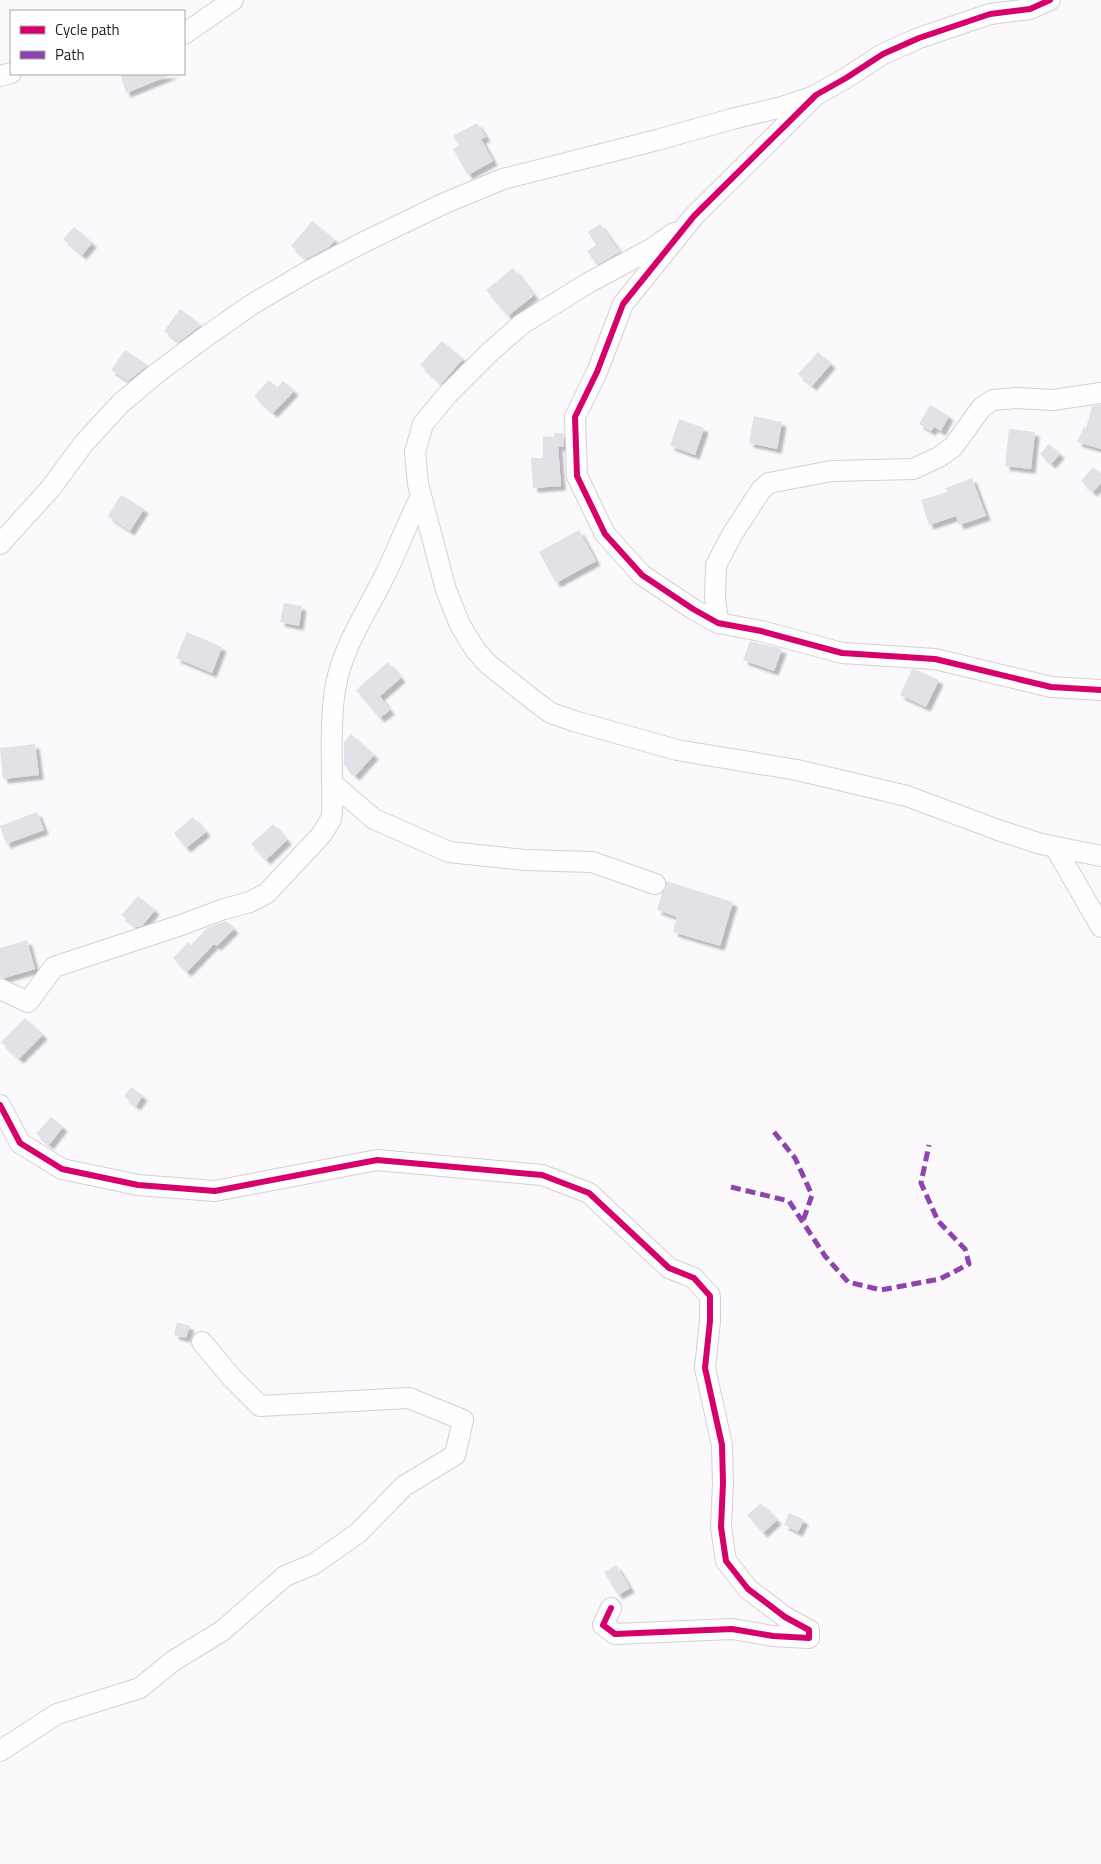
<svg xmlns="http://www.w3.org/2000/svg" width="1101" height="1864" viewBox="0 0 1101 1864" font-family="'Titillium Web',sans-serif">
  <defs>
    <filter id="shadow"><feDropShadow dx="4.5" dy="4.5" stdDeviation="1" flood-color="#0004"/></filter>
  </defs>
  <rect width="100%" height="100%" fill="#fbf9fc"/>
  <g fill="#e3e1e8" filter="url(#shadow)">
    <path d="M120 74H173L126 93Z"/>
    <path d="M477 123 486 137 481 139 493 161 468 175 453 149 459 146 453 136Z"/>
    <path d="M312 221 335 240 329 247 306 259 291 246Z"/>
    <path d="M600 224 620 252 597 265 587 251 596 245 588 232Z"/>
    <path d="M74 227 92 243 82 255 63 239Z"/>
    <path d="M513 268 534 295 508 316 486 290Z"/>
    <path d="M180 309 201 325 179 342 164 331Z"/>
    <path d="M442 341 463 359 441 384 420 365Z"/>
    <path d="M125 350 148 365 128 381 111 370Z"/>
    <path d="M818 352 831 364 812 386 798 374Z"/>
    <path d="M269 380 277 388 283 381 294 391 273 413 254 396Z"/>
    <path d="M930 405 949 416 941 431 934 427 931 431 919 424Z"/>
    <path d="M1101 405V449L1077 442 1084 427 1086 428 1092 406Z"/>
    <path d="M754 416 782 422 777 449 749 443Z"/>
    <path d="M679 419 704 428 695 455 670 446Z"/>
    <path d="M1009 429 1035 432 1031 469 1005 466Z"/>
    <path d="M554 433H564V447L558 446 561 486 533 488 531 458H543V436L554 437Z"/>
    <path d="M1049 444 1060 454 1051 464 1040 454Z"/>
    <path d="M1093 467 1101 474V483L1093 492 1081 481Z"/>
    <path d="M972 478 986 516 959 525 956 516 929 525 921 500 947 492 946 488Z"/>
    <path d="M121 495 144 509 130 531 108 516Z"/>
    <path d="M579 530 596 561 556 583 539 552Z"/>
    <path d="M284 603 302 606 299 626 280 622Z"/>
    <path d="M187 632 222 647 212 673 176 658Z"/>
    <path d="M750 641 782 649 774 671 743 660Z"/>
    <path d="M388 662 401 678 380 696 390 710 380 718 356 690Z"/>
    <path d="M912 669 917 670 939 680 926 707 900 695Z"/>
    <path d="M351 734 374 755 355 776 344 765V742Z"/>
    <path d="M35 744 39 775 3 779 0 748Z"/>
    <path d="M37 812 44 830 6 844 0 826Z"/>
    <path d="M193 817 206 832 186 848 174 833Z"/>
    <path d="M273 824 287 840 266 860 251 844Z"/>
    <path d="M666 881 733 902 720 946 673 932 677 917 657 910 662 893 666 887Z"/>
    <path d="M138 896 155 910 142 926 136 927 121 915Z"/>
    <path d="M226 921 234 929 217 946 214 944 187 972 173 958 188 942 191 945 207 928Z"/>
    <path d="M27 940 35 969 4 978 0 977V948Z"/>
    <path d="M25 1018 43 1035 19 1059 1 1042Z"/>
    <path d="M131 1087 143 1096 136 1106 124 1096Z"/>
    <path d="M51 1117 63 1127 49 1145 36 1134Z"/>
    <path d="M177 1322 190 1326 186 1338 174 1335Z"/>
    <path d="M761 1503 777 1520 763 1533 747 1515Z"/>
    <path d="M789 1513 804 1520 798 1532 784 1525Z"/>
    <path d="M616 1565 630 1588 618 1595 604 1572Z"/>
  </g>
  <g fill="none" stroke-linecap="round" stroke-linejoin="round">
    <defs>
      <g id="minor">
        <path d="M1050 0 1030 9 990 14 919 38 883 54 846 78 816 95 694 216 623 304 597 372 575 417 577 476 605 534 642 575 693 609 718 623 761 631 842 653 935 659 1051 687 1101 690"/>
        <path d="M184 34 233 0"/>
        <path d="M0 76 11 73"/>
        <path d="M674 233 651 249 588 283 522 324 490 352 448 394 423 424 415 452 418 484 446 590 460 625 476 651 489 665 536 702 551 713 574 721 677 750 797 770 907 796 998 830 1041 844 1101 856"/>
        <path d="M0 544 50 489 84 443 121 403 157 373 208 335 251 305 307 272 362 243 445 203 503 179 657 140 732 119 782 107 812 97"/>
        <path d="M718 623 715 596 716 565 733 533 761 490 769 483 831 471 913 469 939 457 953 447 982 407 993 400 1016 398 1053 400 1101 393"/>
        <path d="M333 784 374 819 449 852 525 860 592 862 655 884"/>
        <path d="M1055 847 1101 927"/>
        <path d="M0 989 28 1002 54 967 181 925 224 909 250 902 267 893 322 834 331 819 332 812C333 772 329 731 335 690 341 650 365 615 383 579 397 552 407 523 421 496"/>
        <path d="M0 1105 20 1143 62 1169 138 1185 215 1191 377 1160 542 1175 589 1193 669 1268 694 1278 710 1296V1321L705 1368 722 1445 723 1483 721 1527 726 1561 748 1589 785 1617 809 1630V1638L773 1636 732 1629 615 1634 603 1625 611 1608"/>
        <path d="M0 1751 57 1714 140 1688 173 1661 222 1631 285 1576 314 1564 358 1533 404 1486 455 1455 463 1420 409 1398 260 1406 232 1378 202 1342"/>
      </g>
    </defs>
    <use href="#minor" stroke="#d4d0d7" stroke-width="22"/>
    <use href="#minor" stroke="#fefeff" stroke-width="20"/>
    <g stroke="#8e44ad" stroke-width="5" stroke-dasharray="10 5" stroke-linecap="butt">
      <path d="M774 1132 795 1158 812 1195 803 1221"/>
      <path d="M731 1187 789 1201 825 1256 848 1282 881 1290 940 1279 969 1264 965 1249 938 1221 921 1183 929 1145"/>
    </g>
    <defs>
      <g id="cycleway">
        <path d="M1050 0 1030 9 990 14 919 38 883 54 846 78 816 95 694 216 623 304 597 372 575 417 577 476 605 534 642 575 693 609 718 623 761 631 842 653 935 659 1051 687 1101 690"/>
        <path d="M0 1105 20 1143 62 1169 138 1185 215 1191 377 1160 542 1175 589 1193 669 1268 694 1278 710 1296V1321L705 1368 722 1445 723 1483 721 1527 726 1561 748 1589 785 1617 809 1630V1638L773 1636 732 1629 615 1634 603 1625 611 1608"/>
      </g>
    </defs>
    <use href="#cycleway" stroke="#fff" stroke-width="9"/>
    <use href="#cycleway" stroke="#d6006c" stroke-width="6"/>
  </g>
  <rect x="10" y="10" width="175" height="65" fill="#ffffff" stroke="#a7a5a9"/>
  <rect x="20" y="26" width="25" height="8" fill="#d6006c" stroke="#a7a5a9"/>
  <text x="55" y="35" font-size="15" fill="#231e27">Cycle path</text>
  <rect x="20" y="51" width="25" height="8" fill="#8e44ad" stroke="#a7a5a9"/>
  <text x="55" y="60" font-size="15" fill="#231e27">Path</text>
</svg>
